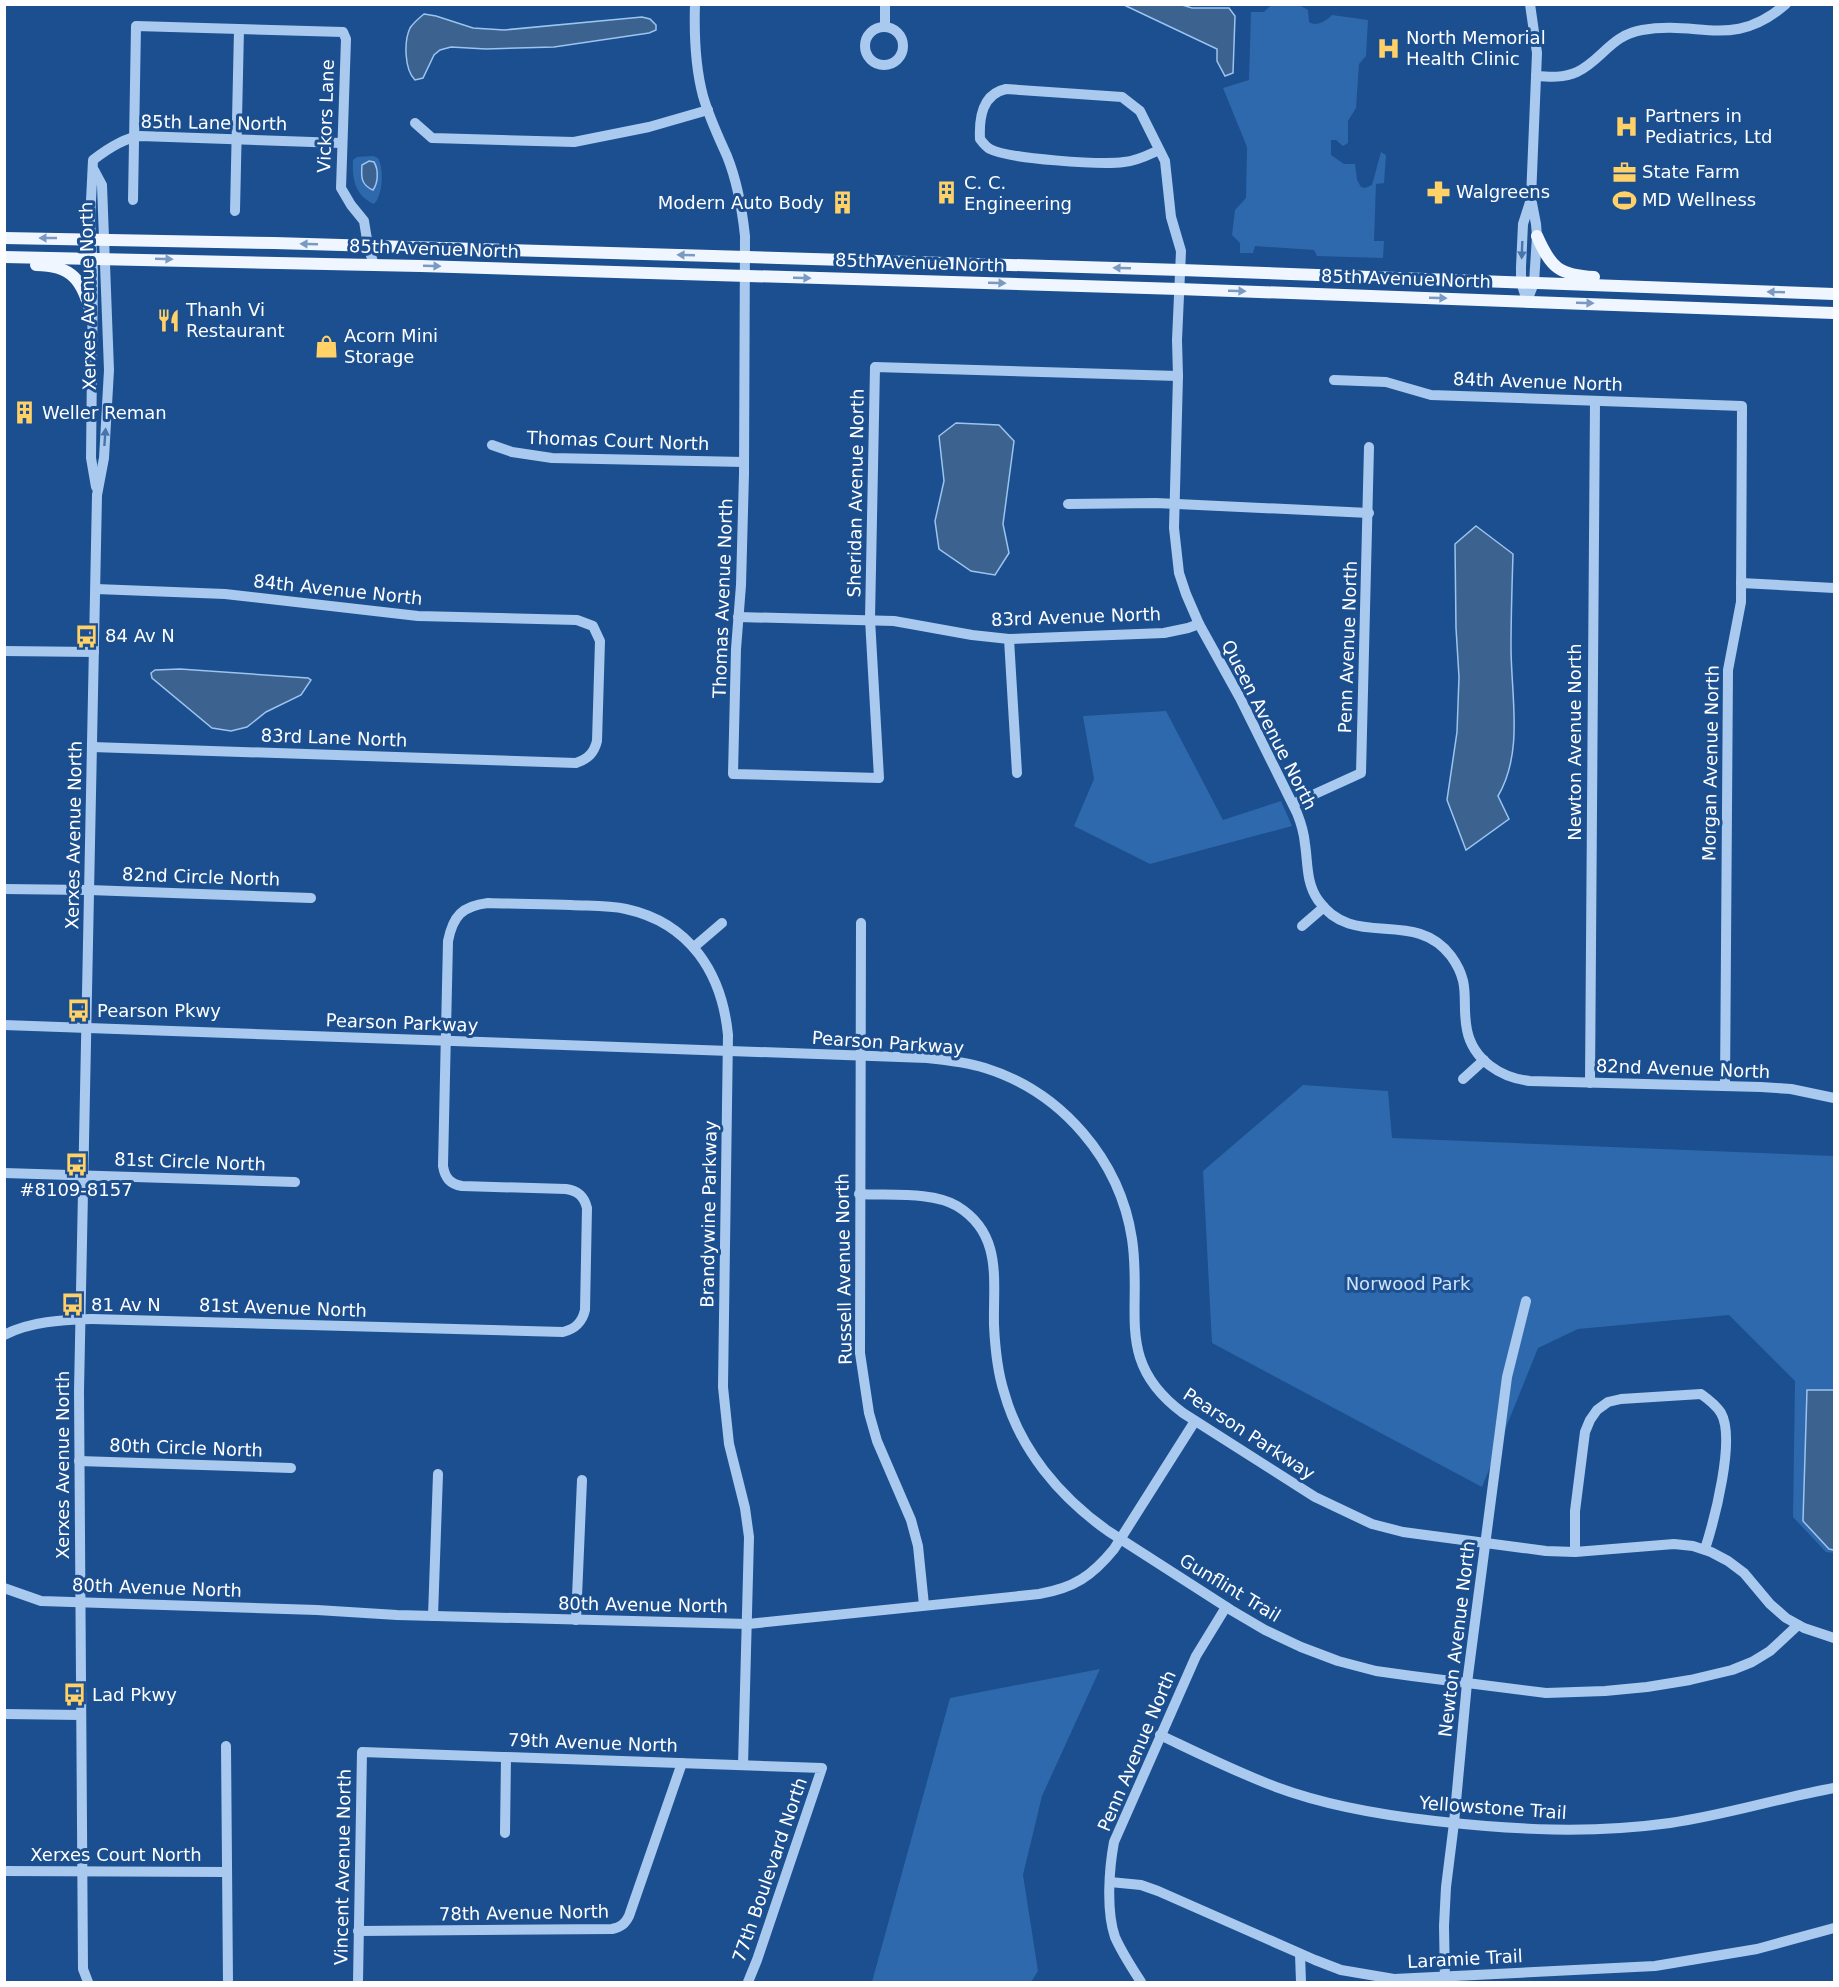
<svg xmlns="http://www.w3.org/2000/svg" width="1839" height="1987" viewBox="0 0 1839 1987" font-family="'DejaVu Sans',sans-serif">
  <rect width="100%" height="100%" fill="#1b4f8f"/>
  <g fill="#2e69ad">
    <path d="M1271 5H1299L1308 10 1309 22C1317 27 1326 21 1332 15L1368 20 1366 56 1359 64 1356 108 1348 121V143L1343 146 1336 140H1331V155L1344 164H1355L1357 180 1361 187 1365 188 1372 185 1381 152 1386 155 1384 183 1376 184 1374 241H1384L1383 258 1317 256 1314 250 1255 246 1253 253H1240V243L1232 235 1235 210 1246 198 1247 147 1223 88 1249 80 1251 12H1264Z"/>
    <path d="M373 156 378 158C384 169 383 195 374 204 355 196 352 179 353 160L357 157Z"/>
    <path d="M1166 711 1223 820 1281 801 1292 826 1150 864 1074 826 1094 779 1083 716Z"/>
    <path d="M1303 1085 1388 1091 1392 1138 1834 1156V1553L1826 1552 1793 1517 1795 1381 1729 1315 1578 1329 1538 1348 1482 1487 1212 1343 1203 1171Z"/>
    <path d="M1100 1669 1042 1796 1023 1875 1038 1971 1031 1982H872L950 1698Z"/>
  </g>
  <g fill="#3c6290" stroke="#9cc4f0" stroke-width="1.5">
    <path d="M1179 4 1192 8H1229L1235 16 1233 73 1225 76 1217 61V49L1124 5Z"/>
    <path d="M424 14 436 16 473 28 504 30 642 17 650 19 656 25V30L649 33 554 47 486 49 451 47 440 50 434 55 423 78 415 80C404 69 404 41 410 28 414 22 419 18 424 14Z"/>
    <path d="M369 161 374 162C379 170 378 183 373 190 361 185 361 177 362 165Z"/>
    <path d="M956 423 999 425 1014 441 1003 524 1009 553 995 575 971 571 939 549 935 521 944 481 939 436Z"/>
    <path d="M1476 526 1513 554C1512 585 1511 616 1511 647 1511 696 1524 752 1498 796L1509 819 1466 850 1447 800 1457 732 1459 677 1456 628 1455 544Z"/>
    <path d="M180 669 308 678 311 680 301 695 266 712 247 727 231 731 212 728 152 678 151 673 155 670Z"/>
    <path d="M1807 1390H1834V1550L1829 1549 1803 1521Z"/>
  </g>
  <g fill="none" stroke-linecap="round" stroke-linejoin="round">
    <g stroke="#a9c9ee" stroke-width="10">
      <path d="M695 4C694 35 695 66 703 96 709 117 718 136 727 156 737 181 742 208 745 236L744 474 741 585 736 649 733 774 879 778 870 619 875 367 1178 376"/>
      <path d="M885 26V4"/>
      <circle cx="884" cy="46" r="19"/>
      <path d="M1536 76C1550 77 1564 78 1577 72 1602 60 1611 35 1642 30 1700 20 1733 50 1786 4"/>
      <path d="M415 123 432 138 574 142 649 127 708 110"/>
      <path d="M1159 150C1148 155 1137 161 1124 162 1102 165 1008 159 990 149 986 147 983 143 980 139 979 118 982 94 1006 89L1122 97 1140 111 1165 161 1171 217 1181 251 1177 340 1178 376 1174 528 1179 573 1186 594 1199 624 1240 698 1297 813C1301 823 1304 833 1305 844 1308 863 1306 883 1318 900 1353 951 1414 907 1451 956 1472 985 1461 1000 1467 1030 1473 1060 1501 1078 1530 1081L1761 1087 1791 1089 1834 1098"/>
      <path d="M133 200 136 26 343 32 346 39 341 188 351 205 364 221 368 246 374 265"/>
      <path d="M235 211 239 29"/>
      <path d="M1527 301 1534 283 1537 236 1536 224 1531 198 1537 53 1530 4"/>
      <path d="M1527 301 1521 282V267L1523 224 1531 199"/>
      <path d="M1334 380 1386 382 1431 395 1742 406 1741 602 1728 670 1725 1086"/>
      <path d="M492 445 512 452 552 458 744 462"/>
      <path d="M96 487 91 458 93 271 90 221 93 160C106 150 123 138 140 136L341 143"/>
      <path d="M1068 504 1156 503 1369 513"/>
      <path d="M1741 583 1834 588"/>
      <path d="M738 617 894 621 972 635 1009 639 1164 633 1188 628 1199 624"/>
      <path d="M1009 639 1017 773"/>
      <path d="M4 651 94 652"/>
      <path d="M92 747 576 763C588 759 594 753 597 741L600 641 593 626 577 620 418 616 225 594 96 589"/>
      <path d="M1293 804 1361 773 1369 447"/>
      <path d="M4 889 89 890 311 898"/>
      <path d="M861 923 860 1353 869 1413 877 1441 911 1520 918 1546 924 1605"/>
      <path d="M1302 926 1324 907"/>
      <path d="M694 947 722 923"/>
      <path d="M4 1025 927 1058C947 1060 966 1062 985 1068 1062 1092 1120 1160 1132 1239 1143 1311 1113 1361 1183 1413L1315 1497 1372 1524 1403 1532 1546 1551 1575 1552 1674 1544 1693 1546 1711 1552 1728 1561 1744 1573 1770 1604 1786 1618 1804 1628 1834 1638"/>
      <path d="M1463 1079 1484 1060"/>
      <path d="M1590 1083 1595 401"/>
      <path d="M4 1173 295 1182"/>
      <path d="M859 1194C888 1196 932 1191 957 1206 1003 1234 993 1280 994 1325 995 1347 997 1370 1004 1392 1020 1450 1060 1497 1108 1531L1231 1610 1265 1630 1301 1647 1338 1661 1376 1671 1412 1676 1546 1693 1605 1691 1647 1687 1690 1680 1732 1670 1752 1662 1770 1651 1798 1625"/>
      <path d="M4 1335C30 1321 63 1320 92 1319L563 1332C575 1329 582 1323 585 1310L587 1208C584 1196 578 1191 566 1189L462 1186C450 1184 445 1178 443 1166L448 941C453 916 462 906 488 903 516 904 544 904 571 905 589 906 608 905 626 909 690 923 722 973 728 1035L723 1387 729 1444 745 1508 749 1537 743 1765"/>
      <path d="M79 1461 291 1468"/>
      <path d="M1575 1552V1511L1585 1432 1590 1420 1597 1410 1608 1402 1621 1399 1701 1394C1708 1399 1716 1405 1721 1413 1736 1439 1714 1521 1705 1549"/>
      <path d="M4 1588 41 1601 317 1610 397 1615 748 1624 1039 1594C1074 1588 1092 1576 1114 1549L1195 1421"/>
      <path d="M433 1616 438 1474"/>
      <path d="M576 1620 582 1480"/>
      <path d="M4 1714 81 1715"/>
      <path d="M1160 1735C1198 1753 1236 1772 1276 1787 1327 1806 1381 1815 1435 1821 1515 1830 1590 1834 1670 1823 1726 1815 1779 1798 1834 1788"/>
      <path d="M226 1746 228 1982"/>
      <path d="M505 1833 506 1757"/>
      <path d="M4 1871 227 1872"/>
      <path d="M1110 1882 1141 1885 1158 1891 1315 1960 1341 1970 1394 1979 1655 1966 1757 1949 1834 1928"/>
      <path d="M358 1931 612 1929C621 1927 625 1924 629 1916L682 1763"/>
      <path d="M1300 1954 1301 1982"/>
      <path d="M88 1982 83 1969 79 1391 97 495 104 458 109 370 102 185 94 170"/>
      <path d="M358 1982 362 1752 822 1768 757 1960 748 1982"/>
      <path d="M1141 1982C1132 1968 1122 1953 1115 1937 1106 1911 1109 1869 1114 1842L1196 1656 1226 1607"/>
      <path d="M1445 1982 1444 1926 1446 1887 1454 1823 1467 1683 1507 1377 1526 1301"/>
    </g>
    <g stroke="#f0f6ff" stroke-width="12">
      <path d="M1537 236C1551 268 1559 275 1594 277"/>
      <path d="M4 238 274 243 1181 270 1834 294"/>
      <path d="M4 257 421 266 1179 289 1834 313"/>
      <path d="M36 265C72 265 83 281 91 314"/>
    </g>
  </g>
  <defs><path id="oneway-solid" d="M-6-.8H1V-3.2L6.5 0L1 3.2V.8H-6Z" transform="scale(1.5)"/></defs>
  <g fill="#7b9ac1">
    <use href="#oneway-solid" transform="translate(48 238) rotate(-180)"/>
    <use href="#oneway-solid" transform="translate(309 244) rotate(-178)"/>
    <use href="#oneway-solid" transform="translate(686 255) rotate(-178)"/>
    <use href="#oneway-solid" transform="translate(164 259) rotate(2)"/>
    <use href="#oneway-solid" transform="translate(432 266) rotate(2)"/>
    <use href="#oneway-solid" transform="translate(1122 268) rotate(-178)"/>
    <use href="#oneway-solid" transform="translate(802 278) rotate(2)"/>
    <use href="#oneway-solid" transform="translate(997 283) rotate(2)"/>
    <use href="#oneway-solid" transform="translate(1237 291) rotate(2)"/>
    <use href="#oneway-solid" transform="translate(1776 292) rotate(-178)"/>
    <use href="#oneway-solid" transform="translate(1438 298) rotate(2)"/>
    <use href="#oneway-solid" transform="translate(1585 303) rotate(2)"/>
  </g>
  <g fill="#4674ac">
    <use href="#oneway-solid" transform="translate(1522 250) rotate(92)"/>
    <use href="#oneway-solid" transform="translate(105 437) rotate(-86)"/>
  </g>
  <defs>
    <symbol id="hospital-bare" viewBox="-9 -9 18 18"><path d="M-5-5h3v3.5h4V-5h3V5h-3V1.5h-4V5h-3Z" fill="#ffd166" stroke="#1b4f8f" stroke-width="2.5" paint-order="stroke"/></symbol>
    <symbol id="office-bare" viewBox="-9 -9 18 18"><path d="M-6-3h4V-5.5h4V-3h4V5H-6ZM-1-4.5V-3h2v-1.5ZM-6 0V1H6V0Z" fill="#ffd166" stroke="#1b4f8f" stroke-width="2.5" paint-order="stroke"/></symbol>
    <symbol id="pharmacy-bare" viewBox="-9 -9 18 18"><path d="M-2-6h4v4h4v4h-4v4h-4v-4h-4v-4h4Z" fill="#ffd166" stroke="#1b4f8f" stroke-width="2.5" paint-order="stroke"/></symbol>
    <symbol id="building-bare" viewBox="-9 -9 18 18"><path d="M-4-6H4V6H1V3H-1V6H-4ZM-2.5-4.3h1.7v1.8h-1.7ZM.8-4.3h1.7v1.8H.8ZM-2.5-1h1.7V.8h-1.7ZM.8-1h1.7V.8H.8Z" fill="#ffd166" stroke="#1b4f8f" stroke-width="2.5" paint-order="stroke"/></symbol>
    <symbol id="stadium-bare" viewBox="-9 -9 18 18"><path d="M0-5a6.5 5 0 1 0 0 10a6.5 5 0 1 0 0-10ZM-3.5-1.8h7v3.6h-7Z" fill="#ffd166" stroke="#1b4f8f" stroke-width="2.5" paint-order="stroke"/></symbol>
    <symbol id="restaurant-bare" viewBox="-9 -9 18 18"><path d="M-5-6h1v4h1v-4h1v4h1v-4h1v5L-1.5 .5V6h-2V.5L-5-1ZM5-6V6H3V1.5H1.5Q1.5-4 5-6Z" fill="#ffd166" stroke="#1b4f8f" stroke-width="2.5" paint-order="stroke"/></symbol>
    <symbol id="shop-bare" viewBox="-9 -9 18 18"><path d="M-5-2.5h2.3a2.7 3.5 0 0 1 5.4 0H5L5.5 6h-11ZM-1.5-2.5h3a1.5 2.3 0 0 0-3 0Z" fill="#ffd166" stroke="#1b4f8f" stroke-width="2.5" paint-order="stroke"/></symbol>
    <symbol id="bus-bare" viewBox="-9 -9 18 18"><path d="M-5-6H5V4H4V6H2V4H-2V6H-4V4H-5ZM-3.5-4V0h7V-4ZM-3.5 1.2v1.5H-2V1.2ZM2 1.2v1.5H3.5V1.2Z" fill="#ffd166" stroke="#1b4f8f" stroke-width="2.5" paint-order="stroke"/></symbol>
  </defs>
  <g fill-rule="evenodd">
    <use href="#hospital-bare" x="1372" y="32" width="33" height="33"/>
    <use href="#hospital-bare" x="1610" y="110" width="33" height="33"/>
    <use href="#office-bare" x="1608" y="156" width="33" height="33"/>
    <use href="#pharmacy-bare" x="1422" y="176" width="33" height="33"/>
    <use href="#building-bare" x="930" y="176" width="33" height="33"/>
    <use href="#stadium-bare" x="1608" y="184" width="33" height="33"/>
    <use href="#building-bare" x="826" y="186" width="33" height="33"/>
    <use href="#restaurant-bare" x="152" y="304" width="33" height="33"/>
    <use href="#shop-bare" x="310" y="330" width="33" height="33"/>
    <use href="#building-bare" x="8" y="396" width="33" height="33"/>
    <use href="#bus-bare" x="70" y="620" width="33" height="33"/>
    <use href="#bus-bare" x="62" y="994" width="33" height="33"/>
    <use href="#bus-bare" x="60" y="1148" width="33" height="33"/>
    <use href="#bus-bare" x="56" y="1288" width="33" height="33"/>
    <use href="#bus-bare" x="58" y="1678" width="33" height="33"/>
  </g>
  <g text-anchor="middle" stroke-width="6" stroke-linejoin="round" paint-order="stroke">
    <g font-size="18" fill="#fff" stroke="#1b4f8f" text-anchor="start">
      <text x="1406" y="44">North Memorial<tspan x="1406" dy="21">Health Clinic</tspan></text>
      <text x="1645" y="122">Partners in<tspan x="1645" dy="21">Pediatrics, Ltd</tspan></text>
      <text x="1642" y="178">State Farm</text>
      <text x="964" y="189">C. C.<tspan x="964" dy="21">Engineering</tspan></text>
      <text x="1456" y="198">Walgreens</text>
      <text x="1642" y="206">MD Wellness</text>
      <text x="824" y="209" text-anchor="end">Modern Auto Body</text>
      <text x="186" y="316">Thanh Vi<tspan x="186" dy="21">Restaurant</tspan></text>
      <text x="344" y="342">Acorn Mini<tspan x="344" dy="21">Storage</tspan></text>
      <text x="42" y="419">Weller Reman</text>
      <text x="105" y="642">84 Av N</text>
      <text x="97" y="1017">Pearson Pkwy</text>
      <text x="76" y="1196" text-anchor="middle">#8109-8157</text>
      <text x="91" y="1311">81 Av N</text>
      <text x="92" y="1701">Lad Pkwy</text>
    </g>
    <g font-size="18" fill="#fff" stroke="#1b4f8f">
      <text transform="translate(326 116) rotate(-88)" y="6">Vickors Lane</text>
      <text transform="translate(214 123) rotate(1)" y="6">85th Lane North</text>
      <text transform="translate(434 249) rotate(2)" y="6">85th Avenue North</text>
      <text transform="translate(920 263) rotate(2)" y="6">85th Avenue North</text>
      <text transform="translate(1406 279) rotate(2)" y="6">85th Avenue North</text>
      <text transform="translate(88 296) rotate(-91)" y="6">Xerxes Avenue North</text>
      <text transform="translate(1538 382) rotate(2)" y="6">84th Avenue North</text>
      <text transform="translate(618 441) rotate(2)" y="6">Thomas Court North</text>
      <text transform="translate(856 493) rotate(-89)" y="6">Sheridan Avenue North</text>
      <text transform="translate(338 590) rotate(6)" y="6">84th Avenue North</text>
      <text transform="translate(723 598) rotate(-88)" y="6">Thomas Avenue North</text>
      <text transform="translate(1076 617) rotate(-2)" y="6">83rd Avenue North</text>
      <text transform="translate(1348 647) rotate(-88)" y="6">Penn Avenue North</text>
      <text transform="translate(1269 725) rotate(63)" y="6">Queen Avenue North</text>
      <text transform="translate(334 738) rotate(2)" y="6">83rd Lane North</text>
      <text transform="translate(1575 742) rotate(-90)" y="6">Newton Avenue North</text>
      <text transform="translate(1711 763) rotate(-89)" y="6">Morgan Avenue North</text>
      <text transform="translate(74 835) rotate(-89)" y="6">Xerxes Avenue North</text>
      <text transform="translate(201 877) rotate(2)" y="6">82nd Circle North</text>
      <text transform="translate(402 1023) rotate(2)" y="6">Pearson Parkway</text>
      <text transform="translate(888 1043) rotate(4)" y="6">Pearson Parkway</text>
      <text transform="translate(1683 1069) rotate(2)" y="6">82nd Avenue North</text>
      <text transform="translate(190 1162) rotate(2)" y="6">81st Circle North</text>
      <text transform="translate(709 1214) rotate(-89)" y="6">Brandywine Parkway</text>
      <text transform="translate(844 1269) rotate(-91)" y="6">Russell Avenue North</text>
      <text transform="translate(283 1308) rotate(2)" y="6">81st Avenue North</text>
      <text transform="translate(1249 1434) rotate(33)" y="6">Pearson Parkway</text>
      <text transform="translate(186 1448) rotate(2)" y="6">80th Circle North</text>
      <text transform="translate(63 1465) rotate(-90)" y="6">Xerxes Avenue North</text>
      <text transform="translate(157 1588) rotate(2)" y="6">80th Avenue North</text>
      <text transform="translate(1230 1588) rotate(31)" y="6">Gunflint Trail</text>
      <text transform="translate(643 1605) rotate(1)" y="6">80th Avenue North</text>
      <text transform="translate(1457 1639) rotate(-83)" y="6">Newton Avenue North</text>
      <text transform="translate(593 1743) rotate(2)" y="6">79th Avenue North</text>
      <text transform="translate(1137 1751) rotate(-67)" y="6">Penn Avenue North</text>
      <text transform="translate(1493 1808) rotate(4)" y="6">Yellowstone Trail</text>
      <text x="116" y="1861">Xerxes Court North</text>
      <text transform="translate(343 1867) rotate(-89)" y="6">Vincent Avenue North</text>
      <text transform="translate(770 1870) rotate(-71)" y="6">77th Boulevard North</text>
      <text transform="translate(524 1913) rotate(-1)" y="6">78th Avenue North</text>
      <text transform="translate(1465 1959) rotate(-3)" y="6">Laramie Trail</text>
    </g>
    <g font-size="18" fill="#cfe3fa" stroke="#1b4f8f">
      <text x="1408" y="1290">Norwood Park</text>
    </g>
  </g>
  <rect width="1839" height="1987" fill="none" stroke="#ffffff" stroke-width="12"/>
</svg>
